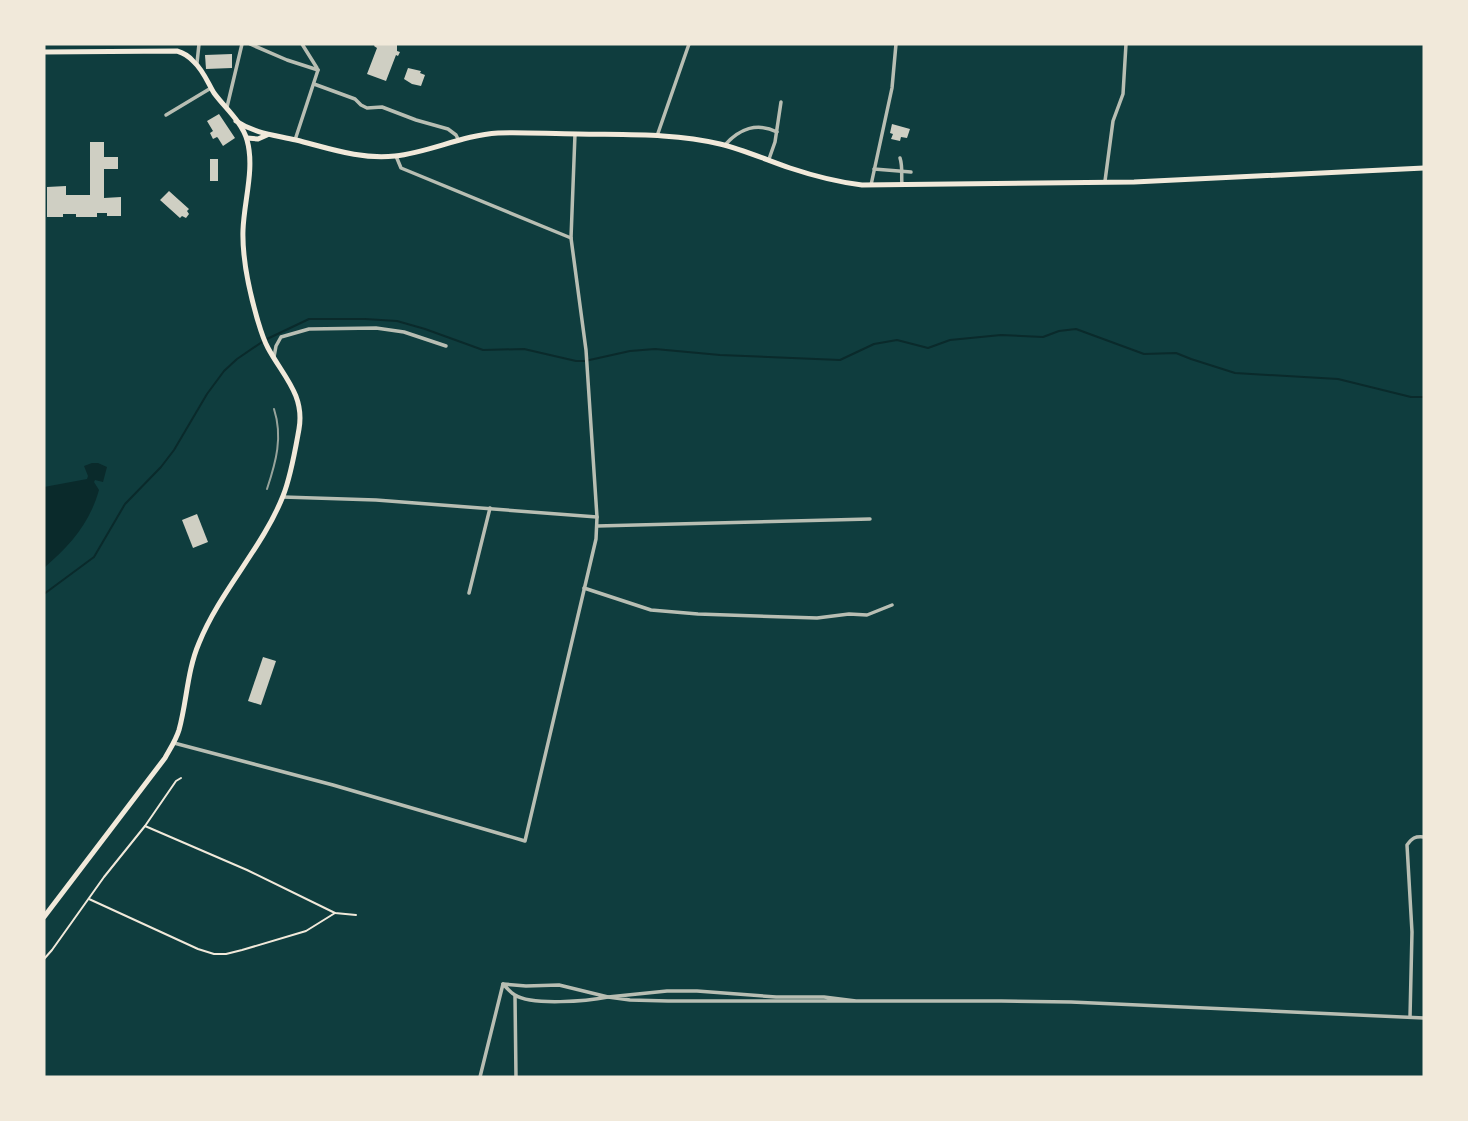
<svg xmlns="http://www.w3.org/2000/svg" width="1468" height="1121" viewBox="0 0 1468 1121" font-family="'Noto Sans',sans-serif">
  <rect width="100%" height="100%" fill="#0f3d3e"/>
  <path fill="#0a2a2b" d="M92 463H98L107 467 103 482 95 480 94 482 99 490C89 525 70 545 44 568V487L87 479 88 476 84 466Z"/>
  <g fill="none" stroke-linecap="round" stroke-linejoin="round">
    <g stroke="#0a2a2b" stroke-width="2">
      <path d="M267 339 309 319H365L397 321 425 329 483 350 524 349 576 361H585L630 351 655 349 720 355 840 360 874 344 897 340 928 348 950 340 1001 335 1043 337 1059 331 1076 329 1144 354 1176 353 1191 359 1235 373 1338 379 1411 397H1424"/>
      <path d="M44 594 94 557 125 504 161 467 174 450 207 394 224 371 237 359 262 342"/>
    </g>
  </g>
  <g fill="#cfcfc3">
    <path d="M375 44H397V51L400 52 398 56 396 55 386 81 367 74 377 48 374 46Z"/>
    <path d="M232 54V68L206 69 205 55Z"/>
    <path d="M408 68 421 71 420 73 425 75 421 86 412 84 404 79Z"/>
    <path d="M219 114 235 138 223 146 218 138 217 137 213 139 210 133 213 131 207 121Z"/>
    <path d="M892 124 910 129 907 138 901 137 900 141 891 139 893 134 890 133Z"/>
    <path d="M90 142H104V157H118V169H104V198L121 197V216H107V213H97V217H76V214H63V217H47V187L66 186V195H90Z"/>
    <rect x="210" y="159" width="8" height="22"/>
    <path d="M169 191 189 209 187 211 189 214 186 218 182 216 180 218 160 200Z"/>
    <path d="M197 514 208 542 193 548 182 520Z"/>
    <path d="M263 657 276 661 261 705 248 701Z"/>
  </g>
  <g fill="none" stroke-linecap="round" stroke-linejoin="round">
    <g stroke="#f1e9da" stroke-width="2">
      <path d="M145 826 247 870 335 913 356 915"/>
      <path d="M89 899 198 949 214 954H226L242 950 306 931 335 913"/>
      <path d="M44 959 52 950 104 877 145 826 176 781 181 778"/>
    </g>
    <g stroke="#b8beb3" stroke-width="3.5">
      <path d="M250 44 287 60 318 70"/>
      <path d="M302 44 317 68"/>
      <path d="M197 63 199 44"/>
      <path d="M314 84 355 99 361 105 367 108 382 107 416 120 448 129 456 135 458 139"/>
      <path d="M227 107 242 44"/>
      <path d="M166 115 211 88"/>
      <path d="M657 136 689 44"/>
      <path d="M295 140 318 70"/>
      <path d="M725 145C739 129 757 122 777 132"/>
      <path d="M396 156 401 168 571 238"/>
      <path d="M900 158C903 167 901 175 902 185"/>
      <path d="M769 159 775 142 781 102"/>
      <path d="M874 169 911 172"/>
      <path d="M1105 181 1113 121 1123 94 1126 44"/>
      <path d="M871 185 892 88 896 44"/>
      <path d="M274 357 276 346 281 337 309 329 376 328 404 332 446 346"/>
      <path d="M283 497 376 500 597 517"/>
      <path d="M597 526 870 519"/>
      <path d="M584 588 651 610 698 614 817 618 849 614 867 615 892 605"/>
      <path d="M469 593 490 508"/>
      <path d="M174 743 333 785 525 841 596 539 597 517 586 350 571 238 575 134"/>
      <path d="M503 984 526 986 559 985 608 997C588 1001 532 1006 515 995 511 993 506 987 503 984Z"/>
      <path d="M515 996 516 1077"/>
      <path d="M856 1001 824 997H776L697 991H667L608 997 630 1000 668 1001H1001L1071 1002 1424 1018"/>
      <path d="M1410 1017 1412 932 1407 845C1412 838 1415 836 1424 837"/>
      <path d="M480 1077 503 984"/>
    </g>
    <g stroke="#f1e9da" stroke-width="5">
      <path d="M44 52 177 51C184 53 189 56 194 62 203 70 208 83 214 93 225 108 242 122 247 140 255 168 244 201 243 230 242 259 249 290 257 318 260 328 263 339 268 348 283 376 305 395 299 429 295 451 291 476 283 496 263 547 220 591 199 643 187 671 187 701 179 730 176 740 170 749 165 758L44 917"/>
      <path d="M236 121C256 134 275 135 296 140 328 148 361 160 395 156 430 152 463 135 498 133 525 132 551 134 578 134 625 135 674 133 720 144 744 150 767 160 790 168 814 176 837 182 862 185L1134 182 1424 168"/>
      <path d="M247 138 258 139 267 135"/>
    </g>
    <path stroke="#97a49c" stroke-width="2" d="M267 489C276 462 283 437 274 409"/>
  </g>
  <rect width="1468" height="1121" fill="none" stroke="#f1e9da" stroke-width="91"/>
</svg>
